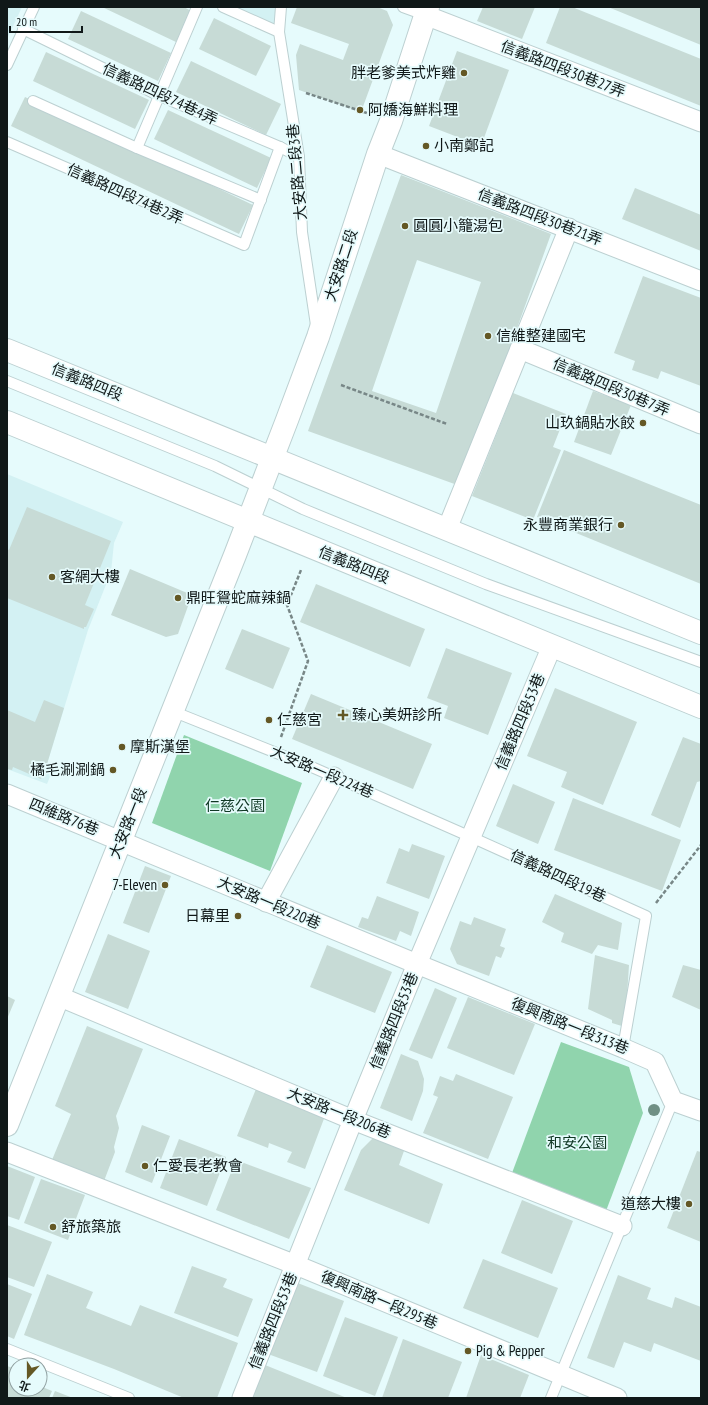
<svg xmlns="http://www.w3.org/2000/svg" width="708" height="1405" viewBox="0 0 708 1405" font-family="'PT Sans Narrow','Noto Sans TC',sans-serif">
  <rect width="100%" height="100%" fill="#e6fbfc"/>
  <g fill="#d3f1f3">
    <path d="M7 7H22L7 39Z"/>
    <path d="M227 7H275V29Z"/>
    <path d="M7 474 123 522 114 543 111 572 88 630 47 764 54 767 47 784 7 769Z"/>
  </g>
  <g fill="#90d4ad">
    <path d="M184 735 302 783 270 871 152 823Z"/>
    <path d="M561 1042 629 1067 643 1113 606 1211 512 1173Z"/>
  </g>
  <g fill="#c7dbd6" fill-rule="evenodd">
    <path d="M102 7H184L191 11 176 42Z"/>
    <path d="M297 7H377L387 11 393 25 361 112 299 90 296 55 300 44 343 60 349 44 291 23Z"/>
    <path d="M483 7H535L522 39 477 21Z"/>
    <path d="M560 7H572L701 59V106L546 43Z"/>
    <path d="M608 7H701V45Z"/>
    <path d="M81 11 171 53 158 81 68 39Z"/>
    <path d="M214 18 271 46 256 76 199 49Z"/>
    <path d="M457 51 509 70 481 146 429 126Z"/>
    <path d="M46 52 149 100 135 129 33 81Z"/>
    <path d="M191 61 281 104 266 135 176 92Z"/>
    <path d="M25 97 253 205 239 234 11 126Z"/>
    <path d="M168 110 271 158 257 188 154 139Z"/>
    <path d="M401 175 551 234 460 486 308 431ZM417 260 481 282 436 413 372 391Z"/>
    <path d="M635 188 701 215V251L622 219Z"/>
    <path d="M643 276 701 298V386L661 371 658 379 632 370 635 361 614 353Z"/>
    <path d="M593 391 631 405 611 455 574 442Z"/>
    <path d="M513 393 566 414 553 447 561 450 533 520 472 496Z"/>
    <path d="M564 450 701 505V584L537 517Z"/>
    <path d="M27 507 111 541 85 605 94 609 86 627H84V629L7 598V549L9 550Z"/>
    <path d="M130 569 192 595 178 634 166 637 111 615Z"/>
    <path d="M316 584 425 629 410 667 300 622Z"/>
    <path d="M242 629 290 648 273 689 225 669Z"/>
    <path d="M446 648 512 673 488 735 444 718 448 706 427 698Z"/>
    <path d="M555 688 637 722 603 805 561 787 567 772 527 756Z"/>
    <path d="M311 694 432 744 413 789 292 739Z"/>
    <path d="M44 700 64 708 47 764 41 779 13 767 12 770 7 769V710L35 722Z"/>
    <path d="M683 737 701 744V781L697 782 680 828 651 815Z"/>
    <path d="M513 784 555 802 538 844 496 826Z"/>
    <path d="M573 798 681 840 662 891 554 850Z"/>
    <path d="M412 844 445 856 429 899 386 883 399 848 409 852Z"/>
    <path d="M145 866 171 876 149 933 123 923Z"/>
    <path d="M555 894 622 923 618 950 598 945 592 954 561 942 564 933 542 922Z"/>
    <path d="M377 896 419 912 411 936 400 931 396 941 358 927 362 917 368 919Z"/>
    <path d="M474 917 506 929 500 946 505 948 501 958 496 956 489 976 457 964 450 949 460 921 471 925Z"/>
    <path d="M108 934 150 951 128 1009 85 992Z"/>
    <path d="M327 945 392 972 375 1013 310 987Z"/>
    <path d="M595 955 629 965 625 1027 612 1023V1020L588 1009Z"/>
    <path d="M683 965 701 970V1010L672 997Z"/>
    <path d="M435 988 457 998 432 1059 409 1050Z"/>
    <path d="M7 996 15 1000 7 1019Z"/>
    <path d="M468 997 535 1024 514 1075 447 1048Z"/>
    <path d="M87 1026 143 1049 116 1116 119 1128 114 1147 115 1152 104 1181 52 1160 71 1114 55 1106Z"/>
    <path d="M401 1054 418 1061 424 1079 423 1091 412 1121 380 1108Z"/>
    <path d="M456 1074 513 1097 488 1159 423 1133 438 1097 433 1095 440 1076 453 1081Z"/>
    <path d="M256 1089 325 1116 305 1169 287 1162 292 1152 269 1143 268 1148 237 1136Z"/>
    <path d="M142 1125 170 1136 152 1183 125 1172Z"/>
    <path d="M377 1134 405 1148 399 1165 443 1184 429 1224 344 1190 361 1150Z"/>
    <path d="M179 1139 226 1157 207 1206 160 1188Z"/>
    <path d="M697 1151 701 1152V1242L667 1228Z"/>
    <path d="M236 1160 311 1188 289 1239 216 1210Z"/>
    <path d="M7 1166 35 1177 19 1220 7 1216Z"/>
    <path d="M41 1179 85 1195 68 1240 24 1223Z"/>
    <path d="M522 1200 573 1221 552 1274 501 1253Z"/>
    <path d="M7 1225 52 1242 34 1287 7 1277Z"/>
    <path d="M483 1259 558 1288 538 1338 463 1308Z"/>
    <path d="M192 1266 227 1279 223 1287 253 1299 238 1337 174 1313Z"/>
    <path d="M47 1274 93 1292 86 1308 131 1326 140 1305 238 1343 217 1398H184L114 1369 24 1335Z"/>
    <path d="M618 1275 651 1288 647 1299 672 1308 675 1297 701 1307V1361L654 1343 651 1352 624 1342 614 1368 587 1358Z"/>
    <path d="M295 1282 344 1301 317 1372 268 1354Z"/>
    <path d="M7 1284 32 1294 14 1339 7 1336Z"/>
    <path d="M345 1317 398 1337 375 1396 323 1376Z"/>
    <path d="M403 1339 462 1362 448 1398H382Z"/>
    <path d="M481 1355 529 1375 520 1398H466Z"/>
    <path d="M265 1365 347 1398H252Z"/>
    <path d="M7 1366 16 1369V1389H40V1386L52 1391 49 1398H7Z"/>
    <path d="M55 1391 73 1398H52Z"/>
  </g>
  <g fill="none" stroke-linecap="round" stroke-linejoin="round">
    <defs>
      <g id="lane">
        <path d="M223 7 279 32"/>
        <path d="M281 7 279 32 299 157 302 232 316 325"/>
        <path d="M403 7 425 15"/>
        <path d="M23 29 160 96 280 147 299 157"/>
        <path d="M7 65 34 7"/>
        <path d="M33 101 137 148 261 200"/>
        <path d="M7 142 244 245 280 147"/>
        <path d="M137 148 197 7"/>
        <path d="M7 381 215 466 303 509 486 584 701 662"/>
        <path d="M172 711 314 768 471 837 646 916 623 1048"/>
        <path d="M7 1349 129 1398"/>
        <path d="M551 1398 673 1101"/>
      </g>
      <g id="street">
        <path d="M425 15 701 122"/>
        <path d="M378 154 701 281"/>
        <path d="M520 349 701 424"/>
        <path d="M447 529 569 228"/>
        <path d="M7 794 417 964 623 1048 655 1062 673 1101 701 1111"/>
        <path d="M266 902 334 777"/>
        <path d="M58 996 353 1120 622 1226"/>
        <path d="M7 1152 296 1265 617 1398"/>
        <path d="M242 1398 353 1120 417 964 552 646"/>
      </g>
      <g id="secondary">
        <path d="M7 350 701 633"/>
        <path d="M7 422 701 707"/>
        <path d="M7 1125 235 555 287 420 318 337 378 154 391 121 428 7"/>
      </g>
    </defs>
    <use href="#lane" stroke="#bcd0d1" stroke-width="12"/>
    <use href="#street" stroke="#bcd0d1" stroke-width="21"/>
    <use href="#secondary" stroke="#bcd0d1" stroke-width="24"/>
    <g stroke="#788787" stroke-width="2.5" stroke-dasharray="4 2" stroke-linecap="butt">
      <path d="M306 93 370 114"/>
      <path d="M341 385 447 424"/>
      <path d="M281 737 308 661 287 605 301 570"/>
      <path d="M656 903 701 845"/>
    </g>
    <use href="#lane" stroke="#fff" stroke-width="10"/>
    <use href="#street" stroke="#fff" stroke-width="19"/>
    <use href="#secondary" stroke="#fff" stroke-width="22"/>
  </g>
  <circle fill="#709085" cx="654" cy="1110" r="6"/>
  <g fill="#645825" stroke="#e6fbfc" stroke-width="1.5">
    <circle cx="464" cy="73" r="4"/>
    <circle cx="360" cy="110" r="4"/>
    <circle cx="426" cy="146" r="4"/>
    <circle cx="405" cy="226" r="4"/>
    <circle cx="488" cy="336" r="4"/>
    <circle cx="643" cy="423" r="4"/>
    <circle cx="621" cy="525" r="4"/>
    <circle cx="52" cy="577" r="4"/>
    <circle cx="178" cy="598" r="4"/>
    <path d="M341 709h4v4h4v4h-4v4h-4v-4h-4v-4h4z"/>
    <circle cx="269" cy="720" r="4"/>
    <circle cx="122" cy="747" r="4"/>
    <circle cx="113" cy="770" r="4"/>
    <circle cx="165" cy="885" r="4"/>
    <circle cx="238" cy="916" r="4"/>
    <circle cx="145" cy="1166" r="4"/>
    <circle cx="689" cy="1204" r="4"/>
    <circle cx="53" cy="1227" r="4"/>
    <circle cx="468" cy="1351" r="4"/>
  </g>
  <g text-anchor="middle" stroke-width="3.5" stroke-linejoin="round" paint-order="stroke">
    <g font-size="15" fill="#101818" stroke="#e6fbfc">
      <text transform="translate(563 69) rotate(21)" y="5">信義路四段30巷27弄</text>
      <text transform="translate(160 94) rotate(25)" y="5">信義路四段74巷4弄</text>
      <text transform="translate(297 172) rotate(-95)" y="5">大安路二段3巷</text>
      <text transform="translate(125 194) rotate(24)" y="5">信義路四段74巷2弄</text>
      <text transform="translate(540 217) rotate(21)" y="5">信義路四段30巷21弄</text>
      <text transform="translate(341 265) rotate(-72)" y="5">大安路二段</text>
      <text transform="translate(87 382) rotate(22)" y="5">信義路四段</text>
      <text transform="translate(611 387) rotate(23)" y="5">信義路四段30巷7弄</text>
      <text transform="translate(354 565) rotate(22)" y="5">信義路四段</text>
      <text transform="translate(520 722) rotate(-67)" y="5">信義路四段53巷</text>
      <text transform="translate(322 772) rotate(23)" y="5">大安路一段224巷</text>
      <text transform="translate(64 817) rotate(22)" y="5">四維路76巷</text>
      <text transform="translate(128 823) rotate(-68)" y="5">大安路一段</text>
      <text transform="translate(558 876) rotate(25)" y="5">信義路四段19巷</text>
      <text transform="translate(269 903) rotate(23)" y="5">大安路一段220巷</text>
      <text transform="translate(394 1021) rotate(-68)" y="5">信義路四段53巷</text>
      <text transform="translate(570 1026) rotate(22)" y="5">復興南路一段313巷</text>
      <text transform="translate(339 1113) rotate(22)" y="5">大安路一段206巷</text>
      <text transform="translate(379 1300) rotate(23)" y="5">復興南路一段295巷</text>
      <text transform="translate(273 1321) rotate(-68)" y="5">信義路四段53巷</text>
    </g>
    <g font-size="15" fill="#101818" stroke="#e6fbfc" text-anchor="start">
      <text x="456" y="78" text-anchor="end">胖老爹美式炸雞</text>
      <text x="368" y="115">阿嬌海鮮料理</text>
      <text x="434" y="151">小南鄭記</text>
      <text x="413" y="231">圓圓小籠湯包</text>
      <text x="496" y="341">信維整建國宅</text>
      <text x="635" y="428" text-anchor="end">山玖鍋貼水餃</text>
      <text x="613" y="530" text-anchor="end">永豐商業銀行</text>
      <text x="60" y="582">客網大樓</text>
      <text x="186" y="603">鼎旺鴛蛇麻辣鍋</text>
      <text x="352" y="720">臻心美妍診所</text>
      <text x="277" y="725">仁慈宮</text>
      <text x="130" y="752">摩斯漢堡</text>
      <text x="105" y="775" text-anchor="end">橘毛涮涮鍋</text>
      <text x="157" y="890" text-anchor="end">7-Eleven</text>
      <text x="230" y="921" text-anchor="end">日幕里</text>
      <text x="153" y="1171">仁愛長老教會</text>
      <text x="681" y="1209" text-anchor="end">道慈大樓</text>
      <text x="61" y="1232">舒旅築旅</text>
      <text x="476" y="1356">Pig &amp; Pepper</text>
    </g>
    <g font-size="15" fill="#103824" stroke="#e6fbfc">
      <text x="235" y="811">仁慈公園</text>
      <text x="577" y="1148">和安公園</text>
    </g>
  </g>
  <rect width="708" height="1405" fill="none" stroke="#101818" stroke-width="16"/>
  <g transform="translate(28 1377) rotate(201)"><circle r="19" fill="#e6fbfc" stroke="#90a0a1"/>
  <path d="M0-3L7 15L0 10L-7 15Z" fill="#645825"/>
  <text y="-6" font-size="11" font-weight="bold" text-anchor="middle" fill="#101818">北</text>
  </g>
  <path d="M10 26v6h72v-6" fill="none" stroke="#101818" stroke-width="2"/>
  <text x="16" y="26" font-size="12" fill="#101818" stroke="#e6fbfc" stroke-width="3" paint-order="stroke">20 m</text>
</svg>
